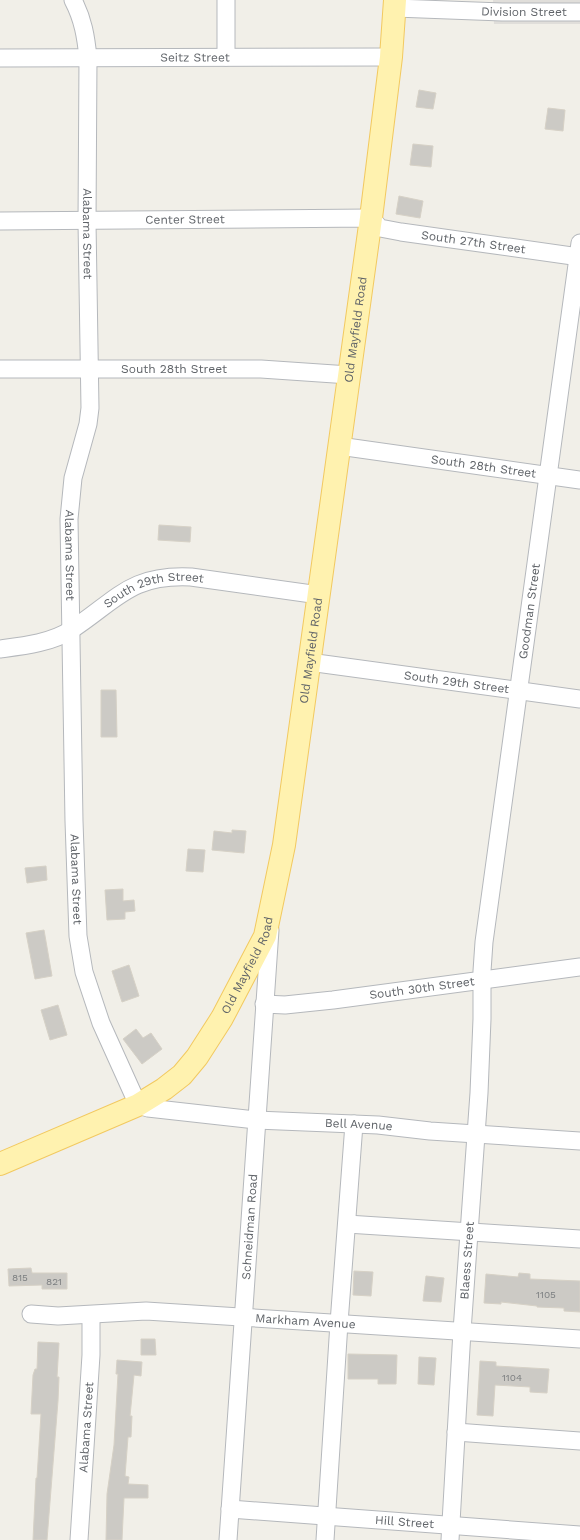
<svg xmlns="http://www.w3.org/2000/svg" width="580" height="1540" viewBox="0 0 580 1540" font-family="'Work Sans',sans-serif">
  <rect width="100%" height="100%" fill="#f1efe8"/>
  <path fill="#e0deda" d="M493 0H580V24H494Z"/>
  <g fill="#cccac5" stroke="#d6d1c6">
    <path d="M419 90 436 93 433 109 416 107Z"/>
    <path d="M548 108 565 110 563 131 545 129Z"/>
    <path d="M413 144 433 146 431 167 410 165Z"/>
    <path d="M399 196 423 201 420 218 396 214Z"/>
    <path d="M159 525 191 527 190 542 158 540Z"/>
    <path d="M101 690H116L117 737H101Z"/>
    <path d="M232 830 246 831 244 853 212 850 214 831 232 833Z"/>
    <path d="M188 849 205 850 203 872 186 871Z"/>
    <path d="M46 866 47 880 27 883 25 868Z"/>
    <path d="M123 889V901L134 900 135 911 125 912V919L107 920 105 890Z"/>
    <path d="M44 930 52 976 35 979 26 933Z"/>
    <path d="M129 965 139 996 122 1002 112 971Z"/>
    <path d="M58 1005 67 1035 50 1040 41 1010Z"/>
    <path d="M136 1029 143 1038 151 1033 162 1049 142 1064 123 1039Z"/>
    <path d="M31 1268 32 1273H67V1289H42V1285L9 1286 8 1269Z"/>
    <path d="M354 1271 373 1272 371 1296 353 1295Z"/>
    <path d="M519 1273 530 1274V1279L580 1281V1312L564 1311V1308L537 1307V1306L501 1302V1304L484 1303 486 1274 518 1277Z"/>
    <path d="M426 1276 444 1278 441 1302 423 1301Z"/>
    <path d="M141 1339H155L156 1355H141Z"/>
    <path d="M38 1342 59 1343 57 1377H59L58 1401 47 1540H33L36 1478H37L41 1414H31L33 1375 35 1369H37Z"/>
    <path d="M348 1354 397 1355 396 1384H378V1379H348Z"/>
    <path d="M419 1357 436 1358 434 1385 418 1384Z"/>
    <path d="M117 1360 142 1362 141 1376 134 1375 130 1416H132L131 1437H128L125 1476 129 1477 128 1484 148 1485V1498H124L122 1540H106L107 1494 114 1445 118 1374H116Z"/>
    <path d="M480 1361 496 1362V1366L549 1369 547 1393 530 1392V1387L495 1385 493 1416 477 1415Z"/>
  </g>
  <g fill="none" stroke-linecap="round" stroke-linejoin="round">
    <defs>
      <g id="minor">
        <path id="s1" d="M73 0C83 19 86 37 88 58L87 222 90 408 88 424 73 478 69 519 74 821 78 936 84 972 101 1023 138 1105 148 1108 256 1120 378 1125 430 1131 580 1141"/>
        <path d="M226 0V57"/>
        <path id="s2" d="M395 8 502 12H580"/>
        <path id="s3" d="M0 58 391 57"/>
        <path id="s4" d="M0 221 371 218 380 228 401 232 580 257"/>
        <path id="s5" d="M0 369H261L349 375"/>
        <path id="s6" d="M339 446 580 480"/>
        <path id="s7" d="M0 649C23 646 51 643 71 630 117 600 130 574 191 577L319 595"/>
        <path id="s8" d="M309 662 580 699"/>
        <path id="s9" d="M264 1004 285 1005 333 1000 580 967"/>
        <path d="M347 1224 580 1239"/>
        <path id="s10" d="M31 1314 58 1316 146 1311 580 1339"/>
        <path d="M456 1432 580 1441"/>
        <path id="s11" d="M230 1509 580 1535"/>
        <path id="s12" d="M79 1540 91 1355V1315"/>
        <path id="s13" d="M228 1540 270 930"/>
        <path d="M325 1540 339 1323 354 1124"/>
        <path id="s14" d="M450 1540 462 1331 479 1093 482 1019V971L484 942 580 243"/>
      </g>
      <g id="major">
        <path id="s15" d="M0 1164 138 1105 164 1089 182 1075 197 1057 222 1018 265 936 284 845 371 218 391 57 395 0"/>
      </g>
    </defs>
    <use href="#minor" stroke="#b5b8bc" stroke-width="19"/>
    <use href="#major" stroke="#f2c960" stroke-width="24"/>
    <use href="#minor" stroke="#fff" stroke-width="17"/>
    <use href="#major" stroke="#fff2af" stroke-width="22"/>
  </g>
  <g text-anchor="middle" stroke-width="3.5" stroke-linejoin="round" paint-order="stroke">
    <g font-size="10" fill="#7a7d7f">
      <text x="20" y="1281">815</text>
      <text x="54" y="1285">821</text>
      <text x="546" y="1298">1105</text>
      <text x="512" y="1381">1104</text>
    </g>
    <g font-size="12" fill="#5f6368" stroke="#fff">
      <text dy="4" stroke="none"><textPath href="#s2" startOffset="129">Division Street</textPath></text>
      <text dy="4" stroke="none"><textPath href="#s3" startOffset="195">Seitz Street</textPath></text>
      <text dy="4" stroke="none"><textPath href="#s4" startOffset="185">Center Street</textPath></text>
      <text dy="4" stroke="none"><textPath href="#s1" startOffset="236">Alabama Street</textPath></text>
      <text dy="4" stroke="none"><textPath href="#s4" startOffset="479">South 27th Street</textPath></text>
      <text dy="4" stroke="none"><textPath href="#s15" startOffset="979">Old Mayfield Road</textPath></text>
      <text dy="4" stroke="none"><textPath href="#s5" startOffset="174">South 28th Street</textPath></text>
      <text dy="4" stroke="none"><textPath href="#s6" startOffset="146">South 28th Street</textPath></text>
      <text dy="4" stroke="none"><textPath href="#s1" startOffset="560">Alabama Street</textPath></text>
      <text dy="4" stroke="none"><textPath href="#s7" startOffset="169">South 29th Street</textPath></text>
      <text dy="4" stroke="none"><textPath href="#s14" startOffset="933">Goodman Street</textPath></text>
      <text dy="4" stroke="none"><textPath href="#s15" startOffset="655">Old Mayfield Road</textPath></text>
      <text dy="4" stroke="none"><textPath href="#s8" startOffset="149">South 29th Street</textPath></text>
      <text dy="4" stroke="none"><textPath href="#s1" startOffset="884">Alabama Street</textPath></text>
      <text dy="4" stroke="none"><textPath href="#s15" startOffset="332">Old Mayfield Road</textPath></text>
      <text dy="4" stroke="none"><textPath href="#s9" startOffset="159">South 30th Street</textPath></text>
      <text dy="4" stroke="none"><textPath href="#s1" startOffset="1343">Bell Avenue</textPath></text>
      <text dy="4" stroke="none"><textPath href="#s13" startOffset="314">Schneidman Road</textPath></text>
      <text dy="4" stroke="none"><textPath href="#s14" startOffset="280">Blaess Street</textPath></text>
      <text dy="4" stroke="none"><textPath href="#s10" startOffset="275">Markham Avenue</textPath></text>
      <text dy="4" stroke="none"><textPath href="#s12" startOffset="113">Alabama Street</textPath></text>
      <text dy="4" stroke="none"><textPath href="#s11" startOffset="175">Hill Street</textPath></text>
    </g>
  </g>
</svg>
